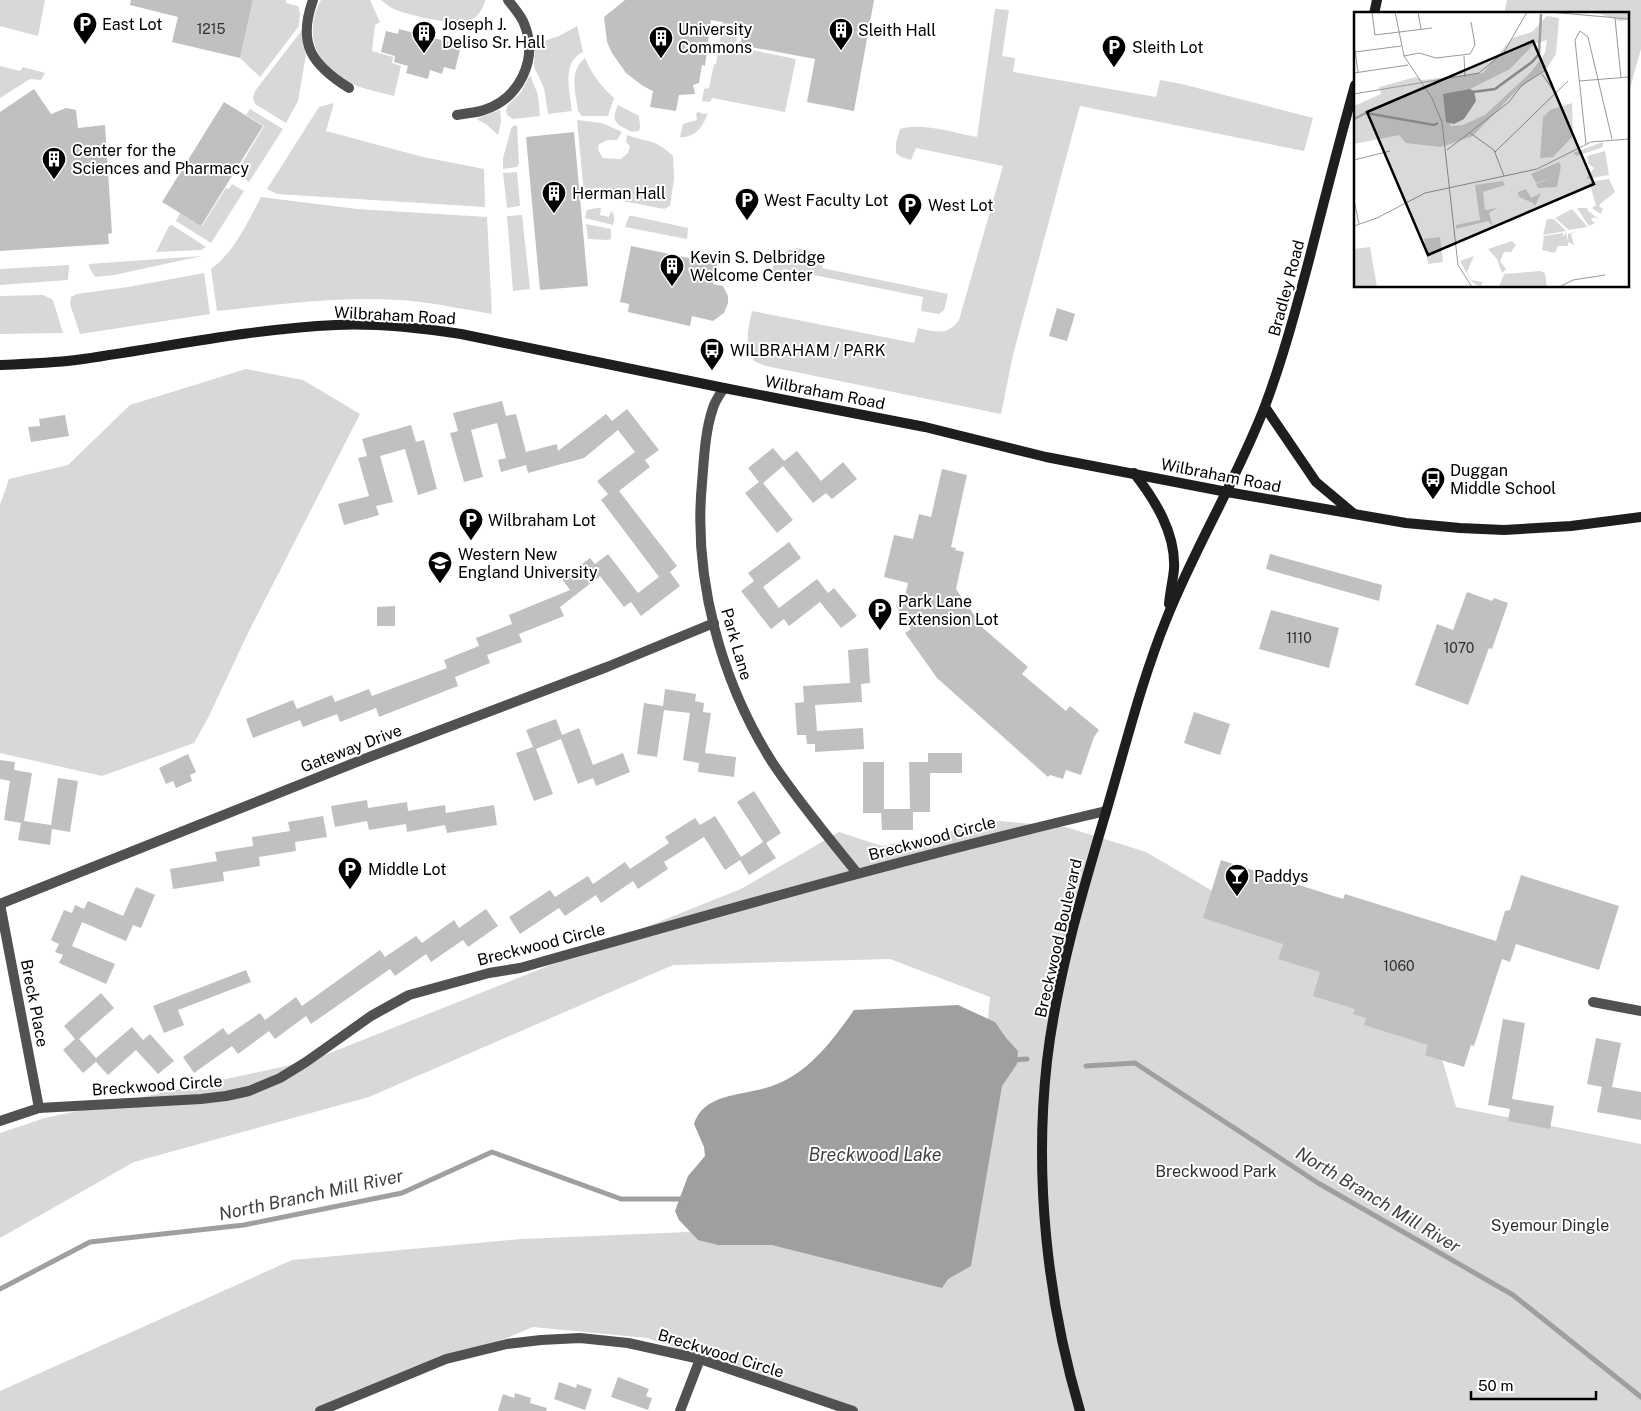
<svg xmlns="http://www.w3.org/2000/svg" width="1641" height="1411" viewBox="0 0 1641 1411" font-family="'Public Sans',sans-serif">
  <rect width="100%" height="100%" fill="#fff"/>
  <g fill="#d8d8d8">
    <path d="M0 0H45L38 36 0 26Z"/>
    <path d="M253 0H286V3L298 6 300 13 299 26 260 77 240 58Z"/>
    <path d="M321 0H370L380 22 375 25 372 51 393 57 392 63 401 66 394 96C376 91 355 88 339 77 313 59 305 28 321 0Z"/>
    <path d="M381 0H485V1C482 11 477 18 468 21 454 26 407 15 394 9 389 7 385 3 381 0Z"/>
    <path d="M1507 0H1641V49L1627 99V14H1504Z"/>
    <path d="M995 9 1009 10 1002 56 1015 58 1013 72 1156 97 1160 80 1182 84 1313 118 1304 151 1080 106 1013 355 1001 414 766 366 754 361C744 341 748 332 752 311L914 343 918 328C935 332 948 336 959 320L1003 166 916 148 911 160 901 157 896 153V143L900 129C922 122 955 133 977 137Z"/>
    <path d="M723 19 730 21V26L738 27 736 47 796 59 785 112 712 98 710 102 702 101 704 89 709 88 714 64H716Z"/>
    <path d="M577 26 583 52C561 62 570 92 572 111L548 114 544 88 534 67 535 44 559 36Z"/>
    <path d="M302 30 306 55 298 101 286 123 255 104 253 98 255 91Z"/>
    <path d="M585 58C592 75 601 86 614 98L608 116H582L578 111C576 92 568 72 585 58Z"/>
    <path d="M0 66 20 71 23 67 45 73 41 80 30 79 0 98Z"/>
    <path d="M530 75 538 95 540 116 513 119 507 115 506 111 507 106 521 92Z"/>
    <path d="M334 103 326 131 423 157 484 169 485 207 277 194 267 189 319 107Z"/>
    <path d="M618 105 639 116 640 127 639 131 632 132C617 124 610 123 618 105Z"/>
    <path d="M250 109 283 129 249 182 238 173 243 165 242 163 264 126 246 115Z"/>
    <path d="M500 110 501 122 498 135 486 124 476 119Z"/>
    <path d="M699 112 703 114 708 113C703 126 696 138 680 137L683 124 697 120 696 113Z"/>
    <path d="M577 120 602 123 622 132 617 140H608L599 144 598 150 603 158 621 159 628 153 630 146 626 142 627 135C649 143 654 138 673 156L674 179 670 206 664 209 602 197 586 199 583 183Z"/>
    <path d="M517 125 519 164 517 167 503 169V158L511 129 513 126Z"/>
    <path d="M517 172 520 206 507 208 503 173Z"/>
    <path d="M232 184 244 191 211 243 176 221 180 213 202 226 226 188 229 189Z"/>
    <path d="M261 197 357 209 487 217 492 314C468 310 444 305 420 302 353 294 284 304 217 311L211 269C235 251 247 223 261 197Z"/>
    <path d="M597 208H601L600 215 609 217 611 211C615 215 615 219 613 225L585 218 587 210Z"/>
    <path d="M522 215 530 289 513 291 507 216Z"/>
    <path d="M629 216H633L688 228 687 239 625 227Z"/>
    <path d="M586 224 611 229V239L608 240 588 239Z"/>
    <path d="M172 225 206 247 201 250 156 252 169 226Z"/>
    <path d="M797 248 821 254 823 260 822 268 948 294 944 310 939 314 921 311 923 297 784 269 778 283 768 281C774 263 777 252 797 248Z"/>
    <path d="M202 256 114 275 95 277 89 267V264Z"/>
    <path d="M69 265 68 280 0 285V269Z"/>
    <path d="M204 273 210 314 80 334 70 304 71 297 77 294 128 287Z"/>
    <path d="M43 295 53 300 63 333 0 334V296Z"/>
    <path d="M246 369 303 380 360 414 249 631 208 718 194 743 102 776 0 753V505L9 479 68 465 130 405Z"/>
    <path d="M999 821 1066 827 1146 852 1430 1018 1456 1107 1641 1144V1411H856L647 1338 533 1327 331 1411H0V1391L292 1260 522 1239 923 1222 977 1142 990 997 890 959 673 965 369 1097 134 1162 0 1238V1133L45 1118 310 1061 741 889 839 832 882 846Z"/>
  </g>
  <path fill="#9f9f9f" d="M958 1005 995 1022 1006 1038 1018 1051 1017 1064 1002 1086 971 1266 948 1279 942 1288 772 1245H718L698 1240 679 1220 675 1211 688 1176 705 1156 704 1147 694 1124C704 1092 745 1096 772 1086 809 1073 832 1041 854 1010Z"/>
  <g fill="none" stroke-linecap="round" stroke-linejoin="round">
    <g stroke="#9f9f9f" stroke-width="5">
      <path d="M1012 1060 1027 1059"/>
      <path d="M1086 1066 1135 1063 1318 1183 1513 1295 1641 1397"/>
      <path d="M0 1289 90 1242 244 1225 402 1193 492 1152 621 1199H684"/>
    </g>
  </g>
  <g fill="#c0c0c0">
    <path d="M131 0H253L240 58 172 42 178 17 130 5Z"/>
    <path d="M625 0H874L854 111 807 102 815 59 740 45 744 26 711 20 705 66 702 65 699 83 693 85 695 94 679 95 676 111 650 107 653 91 643 86 626 73 612 53 607 42 604 17Z"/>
    <path d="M399 29 449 42 448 47 460 50 455 70 444 67 442 74 430 70 428 79 406 73 408 66 394 62 395 56 381 52 386 31 398 34Z"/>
    <path d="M34 89 51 114 66 108 76 110 78 128 105 125 112 233 108 234 109 244 0 251V112Z"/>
    <path d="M224 102 263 126 201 226 162 202Z"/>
    <path d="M574 132 588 286 540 290 526 137Z"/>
    <path d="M631 246 717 264 713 284 723 286 728 296V303L724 313 713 321 692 316 690 326 628 312 629 304 620 302Z"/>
    <path d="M1057 308 1075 314 1067 341 1049 336Z"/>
    <path d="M502 401 506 416 516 414 526 452 557 444 558 451 606 414 612 421 627 409 659 450 645 460 650 467 619 491 677 566 670 572 680 586 641 616 631 602 624 607 600 576 560 607 564 616 519 634 522 642 487 655 490 663 455 677 458 686 379 717 376 708 340 722 337 714 303 727 300 720 253 738 246 719 293 700 297 709 332 695 335 702 369 689 372 696 447 668 444 660 479 646 476 638 512 624 509 615 570 590 562 579 590 558 595 564 608 554 638 593 659 577 601 500 608 494 597 481 635 452 618 430 584 458 528 473 526 465 501 472 498 460 506 458 497 423 471 430 483 477 464 482 450 433 458 431 453 413Z"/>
    <path d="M65 415 69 436 31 442 28 427 40 426 39 419Z"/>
    <path d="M411 425 416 442 424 440 437 489 418 495 405 449 380 456 393 502 376 506 379 515 344 525 338 504 369 496 358 458 367 456 362 439Z"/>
    <path d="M773 448 784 461 797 451 821 481 843 462 857 479 832 499 826 493 813 503 783 466 763 483 793 520 777 533 745 493 759 482 748 468Z"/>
    <path d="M942 469 967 475 951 547 956 548 955 550 964 552 956 589 984 629 1028 667 1022 674 1066 711 1070 706 1099 730 1094 737 1081 775 1066 770 1063 779 1050 775 1048 777 937 678 905 633 911 629 896 606 904 600 908 583 884 577 894 535 913 539 919 514 931 517Z"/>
    <path d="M789 542 801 558 763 587 779 608 817 579 828 593 834 588 857 616 841 628 820 602 789 626 784 619 771 629 741 591 754 581 748 573Z"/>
    <path d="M1270 554 1382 585 1379 601 1266 569Z"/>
    <path d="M1467 592 1492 601 1494 598 1508 603 1492 649 1489 648 1468 705 1415 685 1437 624 1453 630Z"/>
    <path d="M395 606V626H377V607Z"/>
    <path d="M1271 610 1339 628 1329 668 1259 649Z"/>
    <path d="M868 648 870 683 861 684 862 702 815 705 817 731 863 728 864 749 815 752V744H807L806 735H797L795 703 804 702 803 686 850 683 848 650Z"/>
    <path d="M665 689 696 694 695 701 704 703 703 712 711 713 705 753 736 757 734 777 698 772 699 763 683 760 690 713 664 710 657 757 637 754 644 703 663 706Z"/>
    <path d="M1194 712 1230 724 1220 755 1184 743Z"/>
    <path d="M556 719 562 735 579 728 593 765 623 753 630 772 596 786 593 778 578 784 561 739 536 749 553 794 534 801 516 753 533 747 526 730Z"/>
    <path d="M928 753H962V773H930V812H913V830H882L881 813H863V762H884V809H910L909 762H928Z"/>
    <path d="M188 754 196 772 190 775 192 781 176 788 173 781 166 784 159 768Z"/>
    <path d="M0 760 15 762 14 770 32 773 24 821 51 825 58 778 78 781 70 832 52 829 50 845 18 840 21 823 4 820 10 781 0 779Z"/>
    <path d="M754 791 781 833 766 843 776 858 749 875 740 860 725 870 704 837 664 862 668 869 638 889 633 881 601 903 596 895 565 916 559 908 520 934 509 917 550 890 555 897 588 876 593 884 625 862 630 869 669 843 665 837 695 818 700 825 715 816 741 857 763 842 737 802Z"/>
    <path d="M367 800 368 808 407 802 408 811 445 805 446 813 494 805 497 825 447 833 445 825 407 832 406 824 369 830 367 821 335 827 331 806Z"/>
    <path d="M323 816 327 837 295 842 296 851 259 857 260 866 223 872 224 881 173 889 170 869 217 861 215 852 253 846 252 837 290 831 288 822Z"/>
    <path d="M1221 860 1343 899 1345 894 1496 941 1505 911 1510 910 1521 875 1619 906 1599 970 1516 944 1510 962 1502 959 1474 1046 1471 1045 1464 1067 1425 1055 1428 1045 1364 1025 1366 1018 1353 1014 1355 1009 1313 996 1320 972 1278 959 1283 944 1203 918Z"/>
    <path d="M136 887 155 895 141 928 133 925 126 941 82 922 72 946 115 964 106 984 59 963 63 955 55 952 59 944 51 940 64 910 72 913 75 905 84 909 88 901 123 916Z"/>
    <path d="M486 909 498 926 468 947 463 940 431 962 426 954 395 976 390 969 311 1024 306 1016 275 1039 269 1031 238 1054 232 1046 194 1073 183 1057 223 1028 228 1035 260 1013 265 1020 296 997 302 1006 380 950 385 957 416 936 422 943 454 920 459 928Z"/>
    <path d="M246 970 251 982 178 1010 184 1025 164 1033 153 1006Z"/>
    <path d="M101 993 114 1008 79 1039 96 1058 132 1027 143 1040 150 1034 174 1061 158 1074 136 1050 108 1075 96 1062 83 1073 63 1050 75 1039 64 1026Z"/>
    <path d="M1503 1019 1525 1023 1512 1099 1554 1106 1550 1129 1508 1121 1510 1109 1488 1105Z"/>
    <path d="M1596 1038 1621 1043 1612 1087 1641 1092V1120L1597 1112 1602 1087 1587 1084Z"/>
    <path d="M618 1377 649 1389 646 1396 652 1398 648 1410 611 1397Z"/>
    <path d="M559 1382 576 1388 577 1384 592 1389 585 1410 554 1399Z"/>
    <path d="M515 1393 531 1398 530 1403 547 1408 546 1411H498L503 1394 514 1398Z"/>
  </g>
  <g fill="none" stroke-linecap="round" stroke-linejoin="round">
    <g stroke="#515151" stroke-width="10">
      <path d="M313 0C297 44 312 65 349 88"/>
      <path d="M457 115C466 113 476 113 484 110 519 99 538 60 525 26 522 16 514 8 508 0"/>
    </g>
    <g stroke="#515151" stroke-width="10">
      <path d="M724 388C720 394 715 401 713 408 705 431 704 459 702 483 693 579 721 681 772 762 798 801 828 837 857 873"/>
      <path d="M0 904 359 761 607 667 714 623"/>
      <path d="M0 904 39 1108"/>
      <path d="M1593 1002 1641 1011"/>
      <path d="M0 1121 39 1108 201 1099 226 1096 249 1091 280 1078 306 1062 371 1016 409 995 489 973 520 968C715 913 909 857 1106 811"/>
      <path d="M680 1411 700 1359"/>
    </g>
    <path stroke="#515151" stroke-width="10" d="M320 1411 446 1359 507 1344 541 1340 580 1338 628 1343 700 1359 853 1411"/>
    <g stroke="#1e1e1e" stroke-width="10">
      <path d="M1374 14 1377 0"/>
      <path d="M0 365C25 364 51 363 76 360 162 348 249 329 336 325 377 323 421 328 461 334L724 388 925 427 1046 457 1227 492 1406 523 1460 528 1504 530 1571 526 1641 517"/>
      <path d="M1265 407 1316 482 1353 513"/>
      <path d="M1134 473C1155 500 1176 533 1174 569 1173 580 1170 592 1169 604"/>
      <path d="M1080 1411C1047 1299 1034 1177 1047 1061 1057 976 1082 893 1106 812 1125 748 1141 682 1166 620 1195 547 1237 479 1265 406 1283 358 1296 309 1309 260 1324 201 1339 143 1355 85"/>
    </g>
  </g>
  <defs>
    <symbol id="parking-pin" viewBox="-11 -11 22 30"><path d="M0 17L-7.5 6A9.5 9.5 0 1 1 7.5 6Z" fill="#000" stroke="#fff"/><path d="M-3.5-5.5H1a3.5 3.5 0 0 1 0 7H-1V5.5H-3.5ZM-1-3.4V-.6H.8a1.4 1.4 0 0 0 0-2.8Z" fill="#fff"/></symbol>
    <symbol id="building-pin" viewBox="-11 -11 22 30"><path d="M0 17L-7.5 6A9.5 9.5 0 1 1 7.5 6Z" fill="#000" stroke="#fff"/><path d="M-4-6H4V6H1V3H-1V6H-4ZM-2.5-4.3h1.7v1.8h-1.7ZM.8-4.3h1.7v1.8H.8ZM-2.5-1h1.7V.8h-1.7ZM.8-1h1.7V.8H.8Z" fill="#fff"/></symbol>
    <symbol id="bus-pin" viewBox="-11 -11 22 30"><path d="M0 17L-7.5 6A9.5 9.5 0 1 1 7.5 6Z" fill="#000" stroke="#fff"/><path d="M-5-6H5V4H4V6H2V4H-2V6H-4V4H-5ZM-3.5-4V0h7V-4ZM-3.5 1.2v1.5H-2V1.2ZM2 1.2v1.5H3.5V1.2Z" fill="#fff"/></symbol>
    <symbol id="university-pin" viewBox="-11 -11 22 30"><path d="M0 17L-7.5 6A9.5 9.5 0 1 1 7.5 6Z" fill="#000" stroke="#fff"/><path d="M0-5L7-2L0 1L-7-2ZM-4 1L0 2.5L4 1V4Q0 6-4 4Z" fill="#fff"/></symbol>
    <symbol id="bar-pin" viewBox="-11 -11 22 30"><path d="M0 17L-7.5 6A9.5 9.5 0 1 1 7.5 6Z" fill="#000" stroke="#fff"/><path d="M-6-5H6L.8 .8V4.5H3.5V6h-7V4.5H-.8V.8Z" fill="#fff"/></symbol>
  </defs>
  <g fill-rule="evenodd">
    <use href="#parking-pin" x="71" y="10" width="28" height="38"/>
    <use href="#building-pin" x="827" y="16" width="28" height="38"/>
    <use href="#building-pin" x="410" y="19" width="28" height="38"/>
    <use href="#building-pin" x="647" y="24" width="28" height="38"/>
    <use href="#parking-pin" x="1100" y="33" width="28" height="38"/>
    <use href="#building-pin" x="40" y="145" width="28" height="38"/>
    <use href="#building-pin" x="540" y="179" width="28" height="38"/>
    <use href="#parking-pin" x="733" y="186" width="28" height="38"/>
    <use href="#parking-pin" x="896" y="191" width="28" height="38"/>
    <use href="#building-pin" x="658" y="252" width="28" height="38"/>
    <use href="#bus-pin" x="698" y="336" width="28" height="38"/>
    <use href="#bus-pin" x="1419" y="465" width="28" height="38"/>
    <use href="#parking-pin" x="457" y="506" width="28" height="38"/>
    <use href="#university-pin" x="426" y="549" width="28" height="38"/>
    <use href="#parking-pin" x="866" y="596" width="28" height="38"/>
    <use href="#parking-pin" x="336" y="855" width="28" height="38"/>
    <use href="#bar-pin" x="1223" y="862" width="28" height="38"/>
  </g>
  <g text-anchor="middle" stroke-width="4" stroke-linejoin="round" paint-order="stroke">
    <g font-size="14" fill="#303030">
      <text x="211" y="34">1215</text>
      <text x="1299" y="643">1110</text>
      <text x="1459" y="653">1070</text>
      <text x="1399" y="971">1060</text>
    </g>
    <g font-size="16" fill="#000" stroke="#fff" text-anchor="start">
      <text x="102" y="30">East Lot</text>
      <text x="442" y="30">Joseph J.<tspan x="442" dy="18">Deliso Sr. Hall</tspan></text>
      <text x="678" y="35">University<tspan x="678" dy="18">Commons</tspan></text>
      <text x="858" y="36">Sleith Hall</text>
      <text x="1132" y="53">Sleith Lot</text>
      <text x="72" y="156">Center for the<tspan x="72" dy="18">Sciences and Pharmacy</tspan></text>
      <text x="572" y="199">Herman Hall</text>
      <text x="764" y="206">West Faculty Lot</text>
      <text x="928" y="211">West Lot</text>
      <text x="690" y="263">Kevin S. Delbridge<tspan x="690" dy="18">Welcome Center</tspan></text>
      <text x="730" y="356">WILBRAHAM / PARK</text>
      <text x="1450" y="476">Duggan<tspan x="1450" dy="18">Middle School</tspan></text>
      <text x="488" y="526">Wilbraham Lot</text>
      <text x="458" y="560">Western New<tspan x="458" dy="18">England University</tspan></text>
      <text x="898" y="607">Park Lane<tspan x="898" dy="18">Extension Lot</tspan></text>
      <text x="368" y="875">Middle Lot</text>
      <text x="1254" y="882">Paddys</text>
    </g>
    <g font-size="16" fill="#000" stroke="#fff">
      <text transform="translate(1286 288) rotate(-75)" y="6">Bradley Road</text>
      <text transform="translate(395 315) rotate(3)" y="6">Wilbraham Road</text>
      <text transform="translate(825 392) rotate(11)" y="6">Wilbraham Road</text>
      <text transform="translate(1221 475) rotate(11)" y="6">Wilbraham Road</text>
      <text transform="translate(737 644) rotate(74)" y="6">Park Lane</text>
      <text transform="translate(351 748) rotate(-21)" y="6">Gateway Drive</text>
      <text transform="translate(932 838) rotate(-15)" y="6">Breckwood Circle</text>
      <text transform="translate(1058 938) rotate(-77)" y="6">Breckwood Boulevard</text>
      <text transform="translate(541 944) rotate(-14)" y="6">Breckwood Circle</text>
      <text transform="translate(35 1003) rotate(79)" y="6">Breck Place</text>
      <text transform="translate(157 1085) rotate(-4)" y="6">Breckwood Circle</text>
      <text transform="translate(721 1353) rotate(17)" y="6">Breckwood Circle</text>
    </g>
    <g font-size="16" fill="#2f2f2f" stroke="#fff">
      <text x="1216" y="1177">Breckwood Park</text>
      <text x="1550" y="1231">Syemour Dingle</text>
    </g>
    <g font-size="18" font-style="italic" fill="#404040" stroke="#fff">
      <text x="875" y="1161">Breckwood Lake</text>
      <text transform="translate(311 1195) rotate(-12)" y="6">North Branch Mill River</text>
      <text transform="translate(1378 1200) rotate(31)" y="6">North Branch Mill River</text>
    </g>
  </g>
  <g transform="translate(1354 12)">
    <rect width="275" height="275" fill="#fff"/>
    <path d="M275 0V8L266 9 243 1ZM193 4 205 6 202 42 193 56 163 78 119 124 87 135 52 131 45 123 0 132V94L27 82 25 75 62 65 68 68 129 61 158 26 178 20ZM193 28 191 41 177 60 131 103 109 113 97 114 92 99 94 88 156 57 180 32ZM218 91 219 124 199 145 186 146 189 105 196 98ZM249 130V135L223 144 219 141ZM251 139 255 163 232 167 240 156 235 152 233 144ZM205 150 207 154 203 175 184 176 182 172 201 165 182 171 177 162ZM255 167 261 180 246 192 245 195 249 196 247 202 238 196 242 193 235 170ZM149 169 151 173 129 180 131 198 143 196 135 201 139 214 134 209 102 217V213L126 208 121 173ZM172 177 177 186 187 181 181 194 179 191 165 185 164 180ZM223 196H234L233 198 245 207 240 205 237 208 241 211 235 214ZM218 197 232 213 233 215 215 218 201 206ZM193 207H200L212 219 189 223ZM223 219 217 222 220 233 214 230V234H204L201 241 188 238 190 224 209 221V225L212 220 214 230V222ZM86 225 89 250 74 252 70 227ZM158 229 162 233 157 240H150L146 249 152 257 148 261 143 247 134 237ZM16 235 23 275H0V237ZM120 244 113 260 117 268 129 270 126 275 117 269 106 249ZM186 259 191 261 193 275H145L150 262Z" fill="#d8d8d8" fill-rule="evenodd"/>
    <path d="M116 77 120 79 122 89 110 107 100 112 92 110 89 82Z" fill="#9f9f9f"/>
    <path fill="none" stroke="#9f9f9f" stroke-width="2.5" d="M119 80 141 77 178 50 185 42 187 2M0 107 12 101 80 113 84 111"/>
    <path fill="none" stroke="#999" stroke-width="1" d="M18 0 21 23 78 16M41 0 50 44 78 86 88 110 104 253 118 275M64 0 67 17M195 0 275 7M261 6 267 66M1 38 4 60M1 40 47 34M50 44 65 41 82 46 116 42 121 33 117 10M110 44 111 65M0 61 54 53M188 62 201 81M225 69 275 65M0 82 125 61 150 40 173 0M116 121 140 138 150 164M232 132 221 28 226 19 234 25 258 127M93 138 155 90 168 73 192 58M141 140 214 69M0 148 36 139M0 188 5 212M0 214 23 206 71 181 183 157 237 130 275 127M205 275 219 268 251 263"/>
    <path fill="#000" fill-opacity="0.15" stroke="#000" stroke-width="2.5" d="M179 29 240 172 74 243 13 100Z"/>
    <rect width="275" height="275" fill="none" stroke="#000" stroke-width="2.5"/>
  </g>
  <path d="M1471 1391v8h125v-8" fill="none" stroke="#000000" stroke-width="2.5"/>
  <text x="1478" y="1391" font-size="15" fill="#000000" stroke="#ffffff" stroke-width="4" paint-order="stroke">50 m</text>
</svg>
